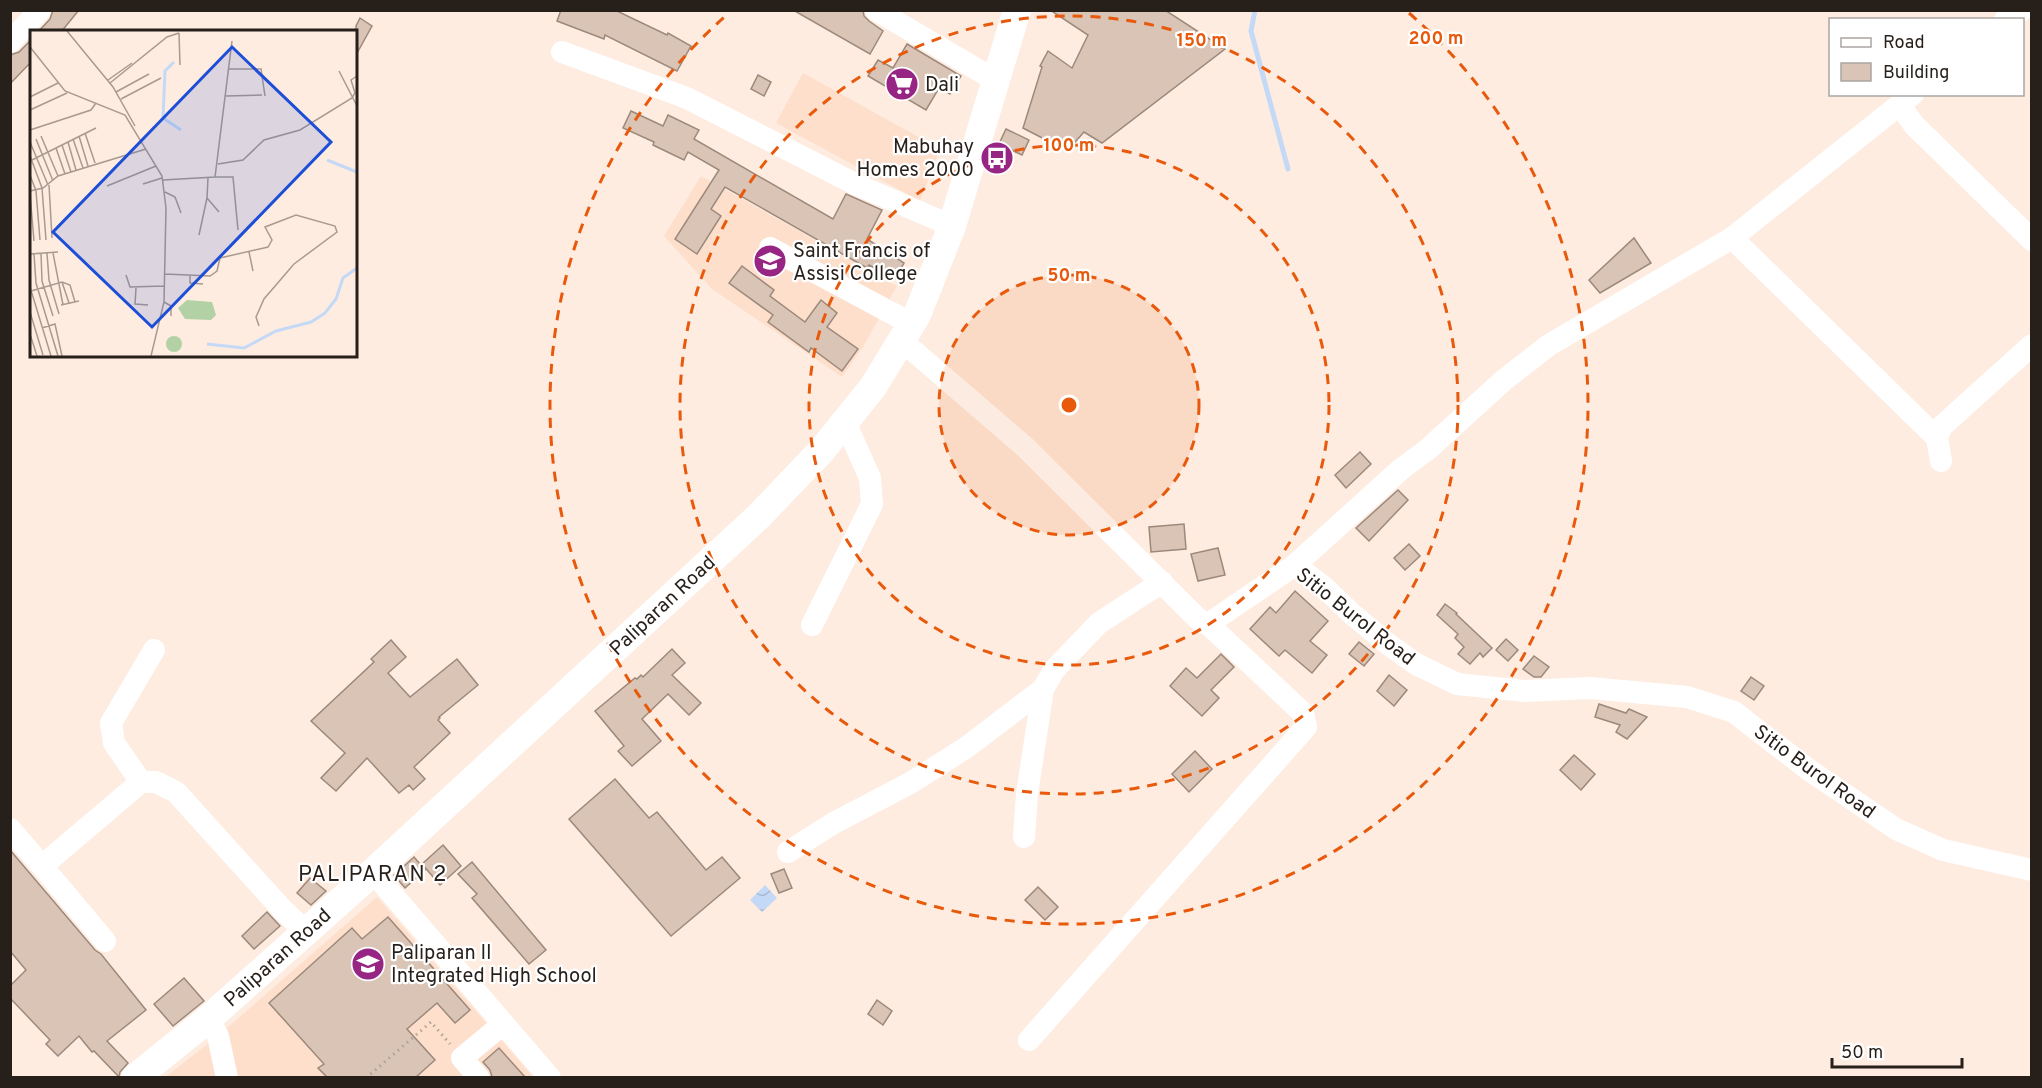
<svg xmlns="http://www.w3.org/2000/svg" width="2042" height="1088" viewBox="0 0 2042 1088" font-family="Overpass,sans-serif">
  <defs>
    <pattern id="water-waves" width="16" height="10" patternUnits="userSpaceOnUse" patternTransform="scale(1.5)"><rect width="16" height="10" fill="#c4d9f6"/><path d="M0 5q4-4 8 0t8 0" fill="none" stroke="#a8bad2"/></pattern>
  </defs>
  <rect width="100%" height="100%" fill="#feece0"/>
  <g fill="#fddfcc">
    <path d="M803 73 940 149 920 201 776 123Z"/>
    <path d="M701 176 897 286 863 347 842 377 712 289 664 236Z"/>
    <path d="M377 897 533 1077 164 1078 218 1036Z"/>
  </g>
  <path fill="url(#water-waves)" d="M765 885 777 898 762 912 750 900Z"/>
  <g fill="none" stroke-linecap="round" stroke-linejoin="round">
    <path stroke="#c4d9f6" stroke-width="5" d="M1255 10 1251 31 1288 169"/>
  </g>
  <g fill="#d9c4b5" stroke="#9d897b" stroke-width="1.5">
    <path d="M53 10H79L61 32H38L50 19Z"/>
    <path d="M561 10H615L667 35 668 33 691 46 677 71 605 35 604 39 557 21Z"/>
    <path d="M793 10H863L864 16 869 21 883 31 870 54Z"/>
    <path d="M1050 10H1165L1225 49 1102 143 1084 132 1068 150 1050 140V142L1023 128 1042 67 1040 66 1048 51 1072 68 1088 35Z"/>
    <path d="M360 18 372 26 356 55V26Z"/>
    <path d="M32 39V61L10 84V55L19 52Z"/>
    <path d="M907 44 961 76 950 94 939 88 926 110 868 76 878 60 893 68Z"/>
    <path d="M758 75 771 82 764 96 751 89Z"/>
    <path d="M631 111 663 126 668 115 699 130 694 139 833 219 846 194 882 210 867 239 904 263 895 279 869 265 867 268 725 187 711 209 721 216 697 254 675 239 719 170 688 152 684 160 653 145 654 142 623 128Z"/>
    <path d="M1006 129 1029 140 1022 155 999 144Z"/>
    <path d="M1634 238 1651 263 1600 293 1589 280Z"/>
    <path d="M742 266 774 290 770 296 805 322 821 300 837 313 827 327 858 349 842 371 811 348 809 352 768 322 773 315 729 283Z"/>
    <path d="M1360 452 1371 464 1346 488 1335 475Z"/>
    <path d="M1398 490 1408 500 1369 541 1356 528Z"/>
    <path d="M1184 524 1186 549 1151 552 1149 527Z"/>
    <path d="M1409 544 1420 556 1405 570 1394 558Z"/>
    <path d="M1218 548 1225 575 1198 581 1191 554Z"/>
    <path d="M1295 591 1328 621 1310 641 1327 655 1312 673 1285 650 1279 656 1250 629 1270 607 1276 613Z"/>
    <path d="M1445 604 1457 613 1456 614 1492 648 1483 657 1480 653 1470 664 1458 654 1464 647 1455 638 1458 634 1437 615Z"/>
    <path d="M1506 639 1518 650 1508 661 1496 650Z"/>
    <path d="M391 640 406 657 388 673 410 697 457 659 478 685 439 717 440 718 438 720 450 733 414 767 425 779 413 790 409 785 399 793 367 758 336 791 321 778 345 753 311 721 374 662 371 659Z"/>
    <path d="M1359 642 1374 654 1364 666 1349 654Z"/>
    <path d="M672 649 685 663 672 675 701 703 689 715 668 694 642 719 661 741 632 766 618 751 624 746 595 711 635 678 637 679 641 675 643 677Z"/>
    <path d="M1221 654 1234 667 1211 690 1219 698 1202 716 1170 686 1186 668 1197 678Z"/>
    <path d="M1534 656 1549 667 1541 677H1534L1523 669Z"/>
    <path d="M1389 675 1407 690 1394 706 1377 691Z"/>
    <path d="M1751 677 1764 686 1754 700 1741 691Z"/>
    <path d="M1599 704 1626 713 1629 709 1647 717 1627 739 1616 732 1620 725 1595 717Z"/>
    <path d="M1195 751 1212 769 1189 792 1172 774Z"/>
    <path d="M1574 755 1595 774 1581 790 1560 770Z"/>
    <path d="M615 779 649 818 657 812 706 870 722 857 740 878 671 936 569 819Z"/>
    <path d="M443 845 461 866 440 885 422 864Z"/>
    <path d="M10 850 95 950 101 954 146 1010 107 1041 128 1063 120 1072 119 1077 94 1051 92 1052 79 1036 58 1056 46 1044 50 1040 10 998V986L26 970 10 951Z"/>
    <path d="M414 857 425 870 405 888 394 875Z"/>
    <path d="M472 862 546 950 529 964 472 898 477 894 458 874Z"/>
    <path d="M784 869 792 888 779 893 771 874Z"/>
    <path d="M310 878 326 891 311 905 297 893Z"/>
    <path d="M1038 887 1058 907 1045 920 1025 900Z"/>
    <path d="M267 912 280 926 254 949 242 936Z"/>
    <path d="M388 917 470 1010 455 1023 437 1003 407 1029 435 1060 416 1077H327L318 1068 324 1064 269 1003 352 928 362 939Z"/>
    <path d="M184 978 204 1001 173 1026 154 1004Z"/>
    <path d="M877 1000 892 1011 883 1025 868 1014Z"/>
    <path d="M499 1048 525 1077H492L490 1070 483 1062Z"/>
  </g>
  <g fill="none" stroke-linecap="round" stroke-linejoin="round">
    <path stroke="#afa197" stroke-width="3" stroke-dasharray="1.5 4.5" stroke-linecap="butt" d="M366 1078 431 1022 450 1044"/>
    <g stroke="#fff" stroke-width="22">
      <path d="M876 10 995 80"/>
      <path d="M2005 20 2022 10"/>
      <path d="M10 42 40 10"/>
      <path d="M562 52 687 98 855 184 952 226"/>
      <path d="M1900 105 1914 125 2032 240"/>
      <path d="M1732 238 1937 438"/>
      <path d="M770 248 912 324"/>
      <path d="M902 341 1025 447 1196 617 1202 622 1208 624 1295 565 1400 470 1427 450 1504 380 1549 345 1732 238 1913 94"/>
      <path d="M1941 461 1937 438 1941 427 2032 345"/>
      <path d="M1295 565 1325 588 1352 614 1388 644 1416 664 1457 684 1525 691 1590 688 1687 697 1734 712 1809 770 1896 829 1943 850 2032 870"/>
      <path d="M812 625 872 504 870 478 845 422"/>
      <path d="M154 650 111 723 114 743 141 782H156L176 792 281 908 306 932"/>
      <path d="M10 829 42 866"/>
      <path d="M1024 837 1027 794 1043 689 1054 670 1099 623 1162 582"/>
      <path d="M788 852 832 824 912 782 967 747 1043 689"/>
      <path d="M373 872 550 1078"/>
      <path d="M105 941 42 866 141 782"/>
      <path d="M208 1019 218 1036 227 1078"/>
      <path d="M1029 1040 1306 727 1303 713 1208 624"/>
      <path d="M479 1078 462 1058 503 1024"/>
    </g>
    <path stroke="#fff" stroke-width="28" d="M135 1078 208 1019 373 872 759 516 823 449 873 387 917 315 952 226 1017 10"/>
  </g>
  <circle cx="1069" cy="405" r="130" fill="#e8590c" fill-opacity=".12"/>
  <g fill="none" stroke="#e8590c" stroke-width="3" stroke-dasharray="10 8">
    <circle cx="1069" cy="405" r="130"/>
    <circle cx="1069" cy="405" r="260"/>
    <circle cx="1069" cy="405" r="389"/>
    <path d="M1409 13A519 519 0 1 1 729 13"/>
  </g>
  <defs>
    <symbol id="supermarket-disc" viewBox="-11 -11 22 22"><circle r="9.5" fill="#972583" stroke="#fff"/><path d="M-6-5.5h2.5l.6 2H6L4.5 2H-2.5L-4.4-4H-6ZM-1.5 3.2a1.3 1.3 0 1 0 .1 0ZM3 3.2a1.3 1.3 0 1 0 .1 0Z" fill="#fff"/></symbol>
    <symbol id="bus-disc" viewBox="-11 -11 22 22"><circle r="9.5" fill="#972583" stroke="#fff"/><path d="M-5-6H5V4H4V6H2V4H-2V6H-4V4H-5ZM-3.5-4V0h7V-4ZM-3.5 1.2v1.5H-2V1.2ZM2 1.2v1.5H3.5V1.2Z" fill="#fff"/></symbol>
    <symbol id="university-disc" viewBox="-11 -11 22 22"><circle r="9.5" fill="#972583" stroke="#fff"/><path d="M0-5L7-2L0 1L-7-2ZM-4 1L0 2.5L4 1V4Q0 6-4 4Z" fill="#fff"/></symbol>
    <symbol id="school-disc" viewBox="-11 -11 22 22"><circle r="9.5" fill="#972583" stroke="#fff"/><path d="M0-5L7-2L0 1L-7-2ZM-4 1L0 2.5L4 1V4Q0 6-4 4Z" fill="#fff"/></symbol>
  </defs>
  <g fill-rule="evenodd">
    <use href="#supermarket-disc" x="883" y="65" width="38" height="38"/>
    <use href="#bus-disc" x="978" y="139" width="38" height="38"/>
    <use href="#university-disc" x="751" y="242" width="38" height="38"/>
    <use href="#school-disc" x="349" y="945" width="38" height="38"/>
  </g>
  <g text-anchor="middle" stroke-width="4.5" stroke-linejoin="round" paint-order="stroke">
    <g font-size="20" fill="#271f1a" stroke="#fff" text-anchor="start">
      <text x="925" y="91">Dali</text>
      <text x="974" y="153" text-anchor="end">Mabuhay<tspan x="974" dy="23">Homes 2000</tspan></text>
      <text x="793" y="257">Saint Francis of<tspan x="793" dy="23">Assisi College</tspan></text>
      <text x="391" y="959">Paliparan II<tspan x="391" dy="23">Integrated High School</tspan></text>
    </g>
    <g font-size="20" fill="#271f1a" stroke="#fff">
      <text transform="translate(662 605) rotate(-43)" y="7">Paliparan Road</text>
      <text transform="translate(1356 616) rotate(38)" y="7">Sitio Burol Road</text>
      <text transform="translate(1815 771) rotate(36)" y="7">Sitio Burol Road</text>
      <text transform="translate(277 957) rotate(-42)" y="7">Paliparan Road</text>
    </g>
    <g font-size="22" letter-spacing="1.5" fill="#271f1a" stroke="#fff">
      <text x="373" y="881">PALIPARAN 2</text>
    </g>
  </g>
  <g transform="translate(30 30)">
    <rect width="327" height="327" fill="#feece0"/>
    <path d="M157 270 182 272 186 285 181 290 155 289 148 278Z" fill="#b2d1a5"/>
    <path d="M136 314a8 8 0 1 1 16 0a8 8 0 1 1-16 0Z" fill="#b2d1a5"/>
    <path fill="none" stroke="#c4d9f6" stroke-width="3" d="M144 32 135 41 133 88 151 100M297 130 327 142M177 314 214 318 246 301 281 292 295 283 306 269 313 248 327 238"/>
    <path fill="none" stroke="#a89a91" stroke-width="1.5" d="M37 1 83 57 105 96M149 3 150 35M0 17 35 61 95 85 132 146 136 178 134 272 121 326M199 39H231L235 66M309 41 327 76M78 50 102 33M80 53 137 7 149 3M86 62 119 44M196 66 232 65M0 67 28 53M91 69 131 48M0 80 37 63M0 100 61 80 66 73M55 103 65 133M11 106 28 146M49 106 58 136M6 109 23 151M43 109 53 138M0 112 18 155M38 112 46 140M32 115 41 142M26 118 35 144M0 126 12 158 16 210M2 130 66 98M188 134 213 130 234 110 270 100 322 68 325 63 321 50 327 46M0 145 6 161 10 210M185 147H203L208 200M178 148 177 168 189 182M133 150 185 147 202 11M113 154 132 148M19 155 22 208M77 156 126 136M0 161 13 158 28 146 116 119M135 162 145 167 151 183M0 164 4 211M169 205 177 168M219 222 223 241M11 223 12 251 23 286M17 223 19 250 29 284M23 223 33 275M0 224 28 222M4 224 6 253 28 326M135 244 180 246 187 241 190 228 238 217 242 210 235 197 266 185 305 196 307 202 264 234 234 269 226 287 229 296M96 245 100 257 134 256M160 246V253L173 254M32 252 39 273M0 257 21 326M106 258 105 274 118 275M1 261 32 252 40 255 45 272M134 272 141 276V286M31 275 49 271M0 282 13 325M12 298 25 294 32 326M0 304 7 326"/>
    <path fill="#1d4ed8" fill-opacity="0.15" stroke="#1d4ed8" stroke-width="3" d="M202 17 301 112 122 297 23 202Z"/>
    <rect width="327" height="327" fill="none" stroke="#271f1a" stroke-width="3"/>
  </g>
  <circle cx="1069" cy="405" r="9" fill="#e8590c" stroke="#fff" stroke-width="3"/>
  <g font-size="18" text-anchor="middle" font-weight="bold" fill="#e8590c" stroke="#fff" stroke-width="4.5" stroke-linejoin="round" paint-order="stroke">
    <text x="1436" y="44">200 m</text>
    <text x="1202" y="46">150 m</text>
    <text x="1069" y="151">100 m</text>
    <text x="1069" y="281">50 m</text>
  </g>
  <rect width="2042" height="1088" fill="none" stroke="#271f1a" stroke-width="24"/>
  <rect x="1829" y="18" width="195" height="78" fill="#ffffff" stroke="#a9a5a3" stroke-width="1.5"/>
  <rect x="1841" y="38" width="30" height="9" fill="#ffffff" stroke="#a9a5a3" stroke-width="1.5"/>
  <text x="1883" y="48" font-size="18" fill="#271f1a">Road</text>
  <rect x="1841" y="63" width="30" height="18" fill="#d9c4b5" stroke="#a9a5a3" stroke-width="1.5"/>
  <text x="1883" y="78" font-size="18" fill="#271f1a">Building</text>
  <path d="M1832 1058v9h130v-9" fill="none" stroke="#271f1a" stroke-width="3"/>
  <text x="1841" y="1058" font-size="18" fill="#271f1a" stroke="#ffffff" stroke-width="4.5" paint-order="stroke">50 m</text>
</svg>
